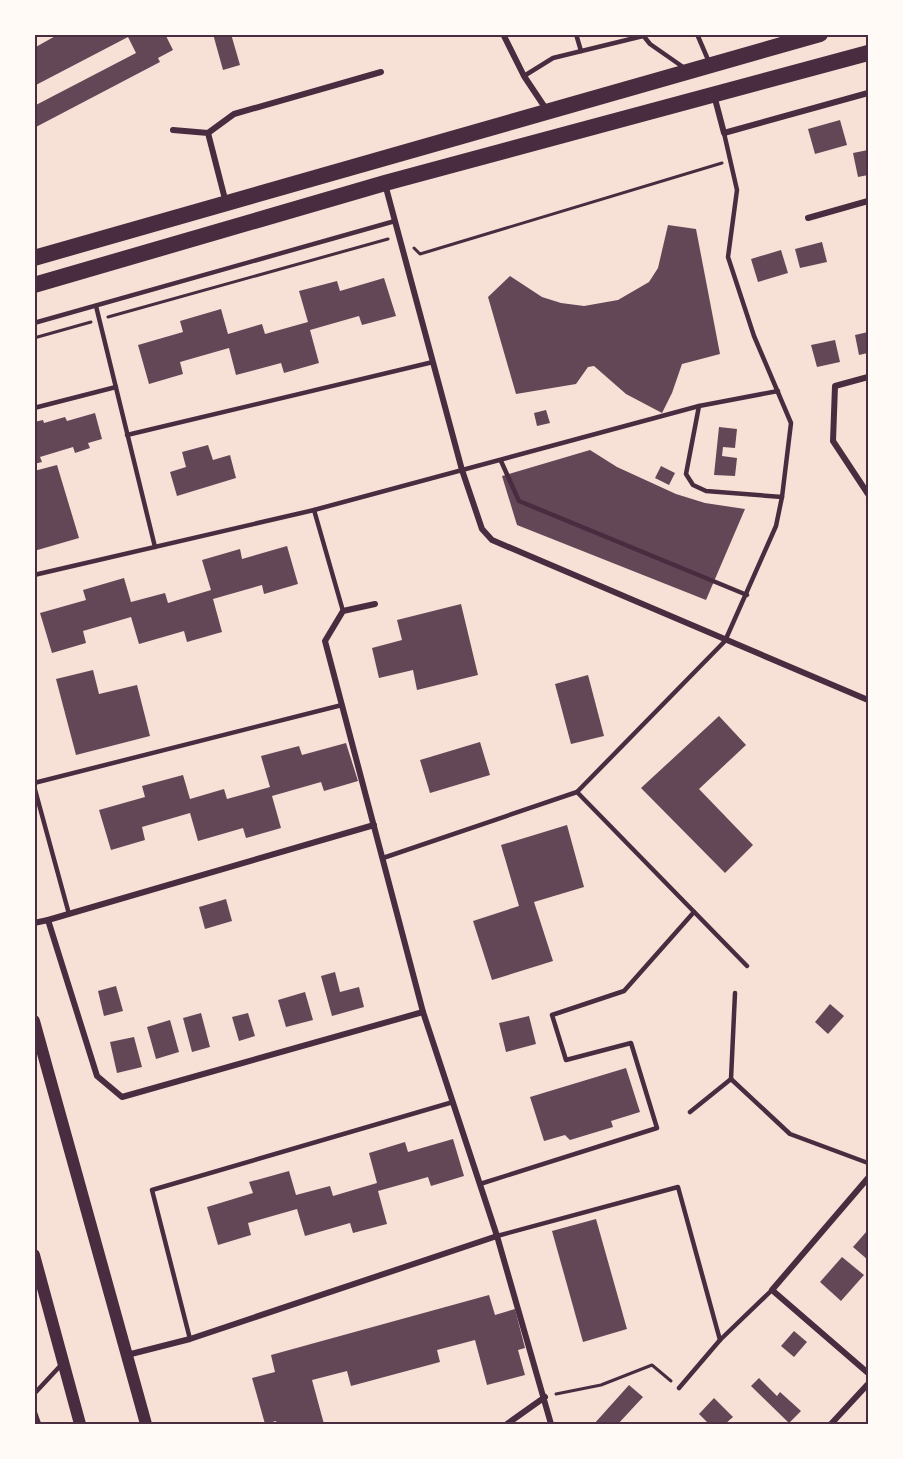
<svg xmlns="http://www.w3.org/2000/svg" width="903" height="1459" viewBox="0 0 903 1459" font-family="Bitter,serif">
  <rect width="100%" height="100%" fill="#f7e1d7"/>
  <g fill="#644757">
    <path d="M59 34H165L173 50 158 58 160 62 34 128V106L136 53 128 37 34 86V48Z"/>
    <path d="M213 34H231L240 65 223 70Z"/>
    <path d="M840 120 847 145 815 154 808 129Z"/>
    <path d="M868 150V175L858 177 853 153Z"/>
    <path d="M668 225 696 229 720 354 682 364 672 393 662 413 626 394 594 366 588 367 576 384 516 394 488 297 510 276 542 297 561 303 584 306 618 300 649 282 658 268Z"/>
    <path d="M822 242 827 262 800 268 795 249Z"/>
    <path d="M781 250 788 273 758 282 751 259Z"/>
    <path d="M384 278 396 316 362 325 359 316 310 330 319 363 284 373 281 363 236 375 229 348 180 362 183 374 149 384 138 345 183 332 180 321 221 309 228 334 262 324 265 334 308 322 299 291 337 281 340 291Z"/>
    <path d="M868 332V353L859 355 855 335Z"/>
    <path d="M835 340 840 362 817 367 811 345Z"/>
    <path d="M546 410 550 423 537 426 534 413Z"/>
    <path d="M95 413 102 439 88 443 90 448 75 453 73 447 40 457 42 462 34 464V422L43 420 44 423 65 417 67 421Z"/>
    <path d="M719 427 737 429 735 448 723 447 722 456 737 458 735 476 714 475Z"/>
    <path d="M208 445 213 460 230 455 236 478 177 496 170 472 186 467 182 452Z"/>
    <path d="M590 450 617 467 676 494 705 503 745 509 706 600 517 525 502 476Z"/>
    <path d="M57 465 79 538 34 551V471Z"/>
    <path d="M661 466 675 473 669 485 655 478Z"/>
    <path d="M287 546 298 584 264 594 262 585 213 599 222 632 187 642 184 631 139 644 131 617 83 631 86 643 52 653 40 613 86 600 83 590 124 578 131 602 165 593 168 603 211 590 202 560 240 549 242 559Z"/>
    <path d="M461 604 478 675 417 690 413 670 379 678 372 648 402 640 397 620Z"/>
    <path d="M93 670 99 694 137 685 150 736 76 755 56 679Z"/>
    <path d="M588 675 604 736 571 744 555 684Z"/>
    <path d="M719 716 746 745 699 789 753 845 725 873 641 788Z"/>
    <path d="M480 742 490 775 430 793 420 760Z"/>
    <path d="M346 743 358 781 324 791 321 782 272 796 281 828 246 838 243 828 198 841 190 813 142 827 145 840 111 850 99 810 145 797 142 786 183 775 190 799 224 789 227 799 270 787 261 756 299 746 302 755Z"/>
    <path d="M567 825 584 887 534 902 553 961 492 980 473 921 519 906 501 845Z"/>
    <path d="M226 899 232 921 205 929 199 907Z"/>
    <path d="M335 972 340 992 359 987 364 1007 332 1016 321 976Z"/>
    <path d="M116 986 123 1011 104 1016 98 991Z"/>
    <path d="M305 992 313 1020 286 1027 278 1000Z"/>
    <path d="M830 1004 844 1016 828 1034 815 1022Z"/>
    <path d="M201 1013 210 1047 192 1052 183 1018Z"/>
    <path d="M248 1013 255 1036 239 1041 232 1017Z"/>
    <path d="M529 1016 536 1044 506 1052 499 1023Z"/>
    <path d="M170 1020 179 1052 156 1059 147 1027Z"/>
    <path d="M134 1037 142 1067 117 1073 110 1042Z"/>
    <path d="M626 1068 640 1112 611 1121 613 1127 570 1140 565 1135 544 1141 530 1097Z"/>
    <path d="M453 1139 464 1176 431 1186 428 1177 378 1191 387 1224 353 1233 350 1223 305 1236 297 1209 248 1223 251 1235 218 1245 207 1207 253 1193 249 1182 289 1171 296 1195 330 1186 333 1196 377 1183 369 1153 405 1142 408 1152Z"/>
    <path d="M596 1219 627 1329 583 1342 552 1231Z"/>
    <path d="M867 1231 868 1233V1260L853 1247Z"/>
    <path d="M842 1257 864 1275 841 1301 820 1282Z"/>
    <path d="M489 1295 495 1315 515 1309 525 1348 518 1350 525 1375 487 1385 475 1340 437 1350 440 1362 351 1386 347 1371 312 1380 324 1424H277L276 1421 265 1424 252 1378 275 1372 271 1355Z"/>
    <path d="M794 1331 807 1342 794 1357 781 1346Z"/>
    <path d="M759 1378 777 1396 780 1392 801 1411 789 1423 751 1386Z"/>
    <path d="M629 1385 643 1397 618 1424H594Z"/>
    <path d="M714 1398 733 1417 725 1424H709L699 1414Z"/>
  </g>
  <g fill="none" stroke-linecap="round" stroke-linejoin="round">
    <g stroke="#4a2c40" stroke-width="3">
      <path d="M414 248 420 254 722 163"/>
      <path d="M108 317 388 239"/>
      <path d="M34 338 91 322"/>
      <path d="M556 1394 601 1385 652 1365 671 1381"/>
    </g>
    <g stroke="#4a2c40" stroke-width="4.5">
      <path d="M576 34 581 51"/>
      <path d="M642 34 650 44 683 67"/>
      <path d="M697 34 709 62"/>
      <path d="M524 76 553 58 643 36"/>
      <path d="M724 133 737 190 728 257 754 336 791 423 782 497 776 526 725 641 577 792 747 966"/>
      <path d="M96 306 155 547"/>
      <path d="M34 323 395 221"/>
      <path d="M699 406 686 474 693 485 706 491 782 497"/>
      <path d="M34 408 116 387"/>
      <path d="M127 435 433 362"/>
      <path d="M501 461 519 501 747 595"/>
      <path d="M314 510 343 611"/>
      <path d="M34 575 314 510 699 406 778 391"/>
      <path d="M34 783 342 705"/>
      <path d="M34 786 69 914"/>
      <path d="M383 858 577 792"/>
      <path d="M731 1079 735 993"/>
      <path d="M690 1112 731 1079 790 1134 868 1163"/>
      <path d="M480 1184 657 1128 631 1043 566 1060 552 1015 624 991 694 912"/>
      <path d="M497 1236 678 1187 720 1340"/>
      <path d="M190 1339 152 1190 453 1102"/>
      <path d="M679 1388 720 1340 772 1290"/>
      <path d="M34 1394 62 1364"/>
      <path d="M34 1410 39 1424"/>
    </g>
    <g stroke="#4a2c40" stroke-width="6">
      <path d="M503 34 524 76 546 109"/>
      <path d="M714 95 724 133 868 93"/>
      <path d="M173 130 208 133 226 203"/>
      <path d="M208 133 234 114 381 72"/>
      <path d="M385 184 462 470 482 529 492 540 868 700"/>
      <path d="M808 218 868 201"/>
      <path d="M868 377 835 386 833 441 868 494"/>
      <path d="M375 604 343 611 325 641 423 1012 497 1236 551 1424"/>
      <path d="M48 920 374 825"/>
      <path d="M34 923 48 920 97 1076 122 1097 423 1012"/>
      <path d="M868 1178 772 1290 868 1373"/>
      <path d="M127 1355 190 1339 497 1236"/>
      <path d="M507 1424 545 1397"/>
      <path d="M831 1424 868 1384"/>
    </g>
    <g stroke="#4a2c40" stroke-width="12">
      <path d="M34 1021 146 1424"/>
      <path d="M34 1255 80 1424"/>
    </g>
    <g stroke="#4a2c40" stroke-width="16">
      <path d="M34 258 820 34"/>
      <path d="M34 285 385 183 868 53"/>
    </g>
  </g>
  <rect width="903" height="1459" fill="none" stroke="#fffaf5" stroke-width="72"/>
  <rect x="36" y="36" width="831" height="1387" fill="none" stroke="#4a2c40" stroke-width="2"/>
</svg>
